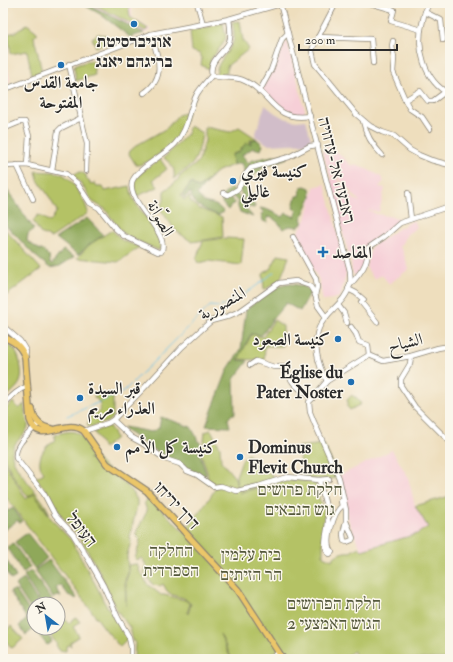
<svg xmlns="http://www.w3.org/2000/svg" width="453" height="662" viewBox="0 0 453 662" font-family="'IM FELL Double Pica',Amiri,'Frank Ruhl Libre',serif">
  <rect width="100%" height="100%" fill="#fbf7ec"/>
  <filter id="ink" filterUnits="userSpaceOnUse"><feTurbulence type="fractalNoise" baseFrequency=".025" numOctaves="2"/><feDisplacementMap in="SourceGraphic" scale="8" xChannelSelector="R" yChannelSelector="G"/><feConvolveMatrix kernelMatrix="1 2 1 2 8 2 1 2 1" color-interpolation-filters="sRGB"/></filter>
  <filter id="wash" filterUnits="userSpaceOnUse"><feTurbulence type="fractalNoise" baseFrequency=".012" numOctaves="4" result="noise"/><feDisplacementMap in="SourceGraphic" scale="16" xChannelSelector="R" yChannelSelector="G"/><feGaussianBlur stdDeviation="0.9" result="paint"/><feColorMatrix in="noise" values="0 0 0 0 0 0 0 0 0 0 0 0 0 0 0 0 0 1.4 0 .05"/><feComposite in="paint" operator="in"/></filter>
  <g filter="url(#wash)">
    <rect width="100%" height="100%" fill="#eedebd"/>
    <g fill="#f6cfd7">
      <path d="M88 3H131L132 17 151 30 145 33Z"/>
      <path d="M3 31 10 82 3 84Z"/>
      <path d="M287 40 305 110 304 113 302 114H297L285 110 261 89 272 71Z"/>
      <path d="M330 145 351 165 361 166 380 176 384 181 379 187 385 188 379 212 368 210 376 214 399 218 393 228 366 245 367 257 361 270 355 276 352 272 351 262 344 237 329 179 336 177 354 199 360 202 337 176 330 177 322 151Z"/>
      <path d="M325 184 347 271 340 297 323 301 319 280 295 236 306 220 314 187Z"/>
      <path d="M414 220 417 227 406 235V237L399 247 402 249 409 269 389 284 382 275 374 279 366 267 371 247 393 232Z"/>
      <path d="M392 450 408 477 415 506 428 527 417 534 362 550 354 535 349 522 339 476Z"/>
    </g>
    <path fill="#d1bdc9" d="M265 105 275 113 284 118 296 121 306 120 312 143 269 145 255 136Z"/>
    <g fill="#b4c265" stroke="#707648">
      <path d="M91 3H128L130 17 148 29 145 31Z"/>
      <path d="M240 21 243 40 249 49 227 66V73L216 75C217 57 235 50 234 35 234 31 233 26 232 22Z"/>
      <path d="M223 23 226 38 222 45 211 59 209 69 201 65 202 58 200 54 192 51 190 31Z"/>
      <path d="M27 24 37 32V35L34 36 35 43 36 45 42 72 32 75 27 51 11 54 8 34 16 32Z"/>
      <path d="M98 34 106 35 107 42 96 47 92 38Z"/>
      <path d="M92 60 95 75 76 81 74 67 76 65Z"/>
      <path d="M188 112C185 120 182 131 177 138 170 147 147 166 136 165L129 154 130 151 137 145 167 128 178 115Z"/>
      <path d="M190 126 202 133C201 142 198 157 192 164 187 170 180 172 174 179 175 167 172 165 164 158L186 135Z"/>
      <path d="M205 127 230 132 239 127 257 139H254L250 140V144L246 143 239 152 232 154 233 165 216 172 198 188 191 182 181 196 184 200 190 196V201L200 209 222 217 223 237 192 242 176 231 160 209 164 200V191L176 182 181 175 195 165 199 160 205 141Z"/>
      <path d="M160 159 167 169 153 180 158 187 137 196C127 176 146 170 160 159Z"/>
      <path d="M36 171C44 172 55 171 62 174 73 179 86 202 88 213L51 238 40 233 33 221 37 216 39 215 50 222 57 211 48 195 38 180Z"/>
      <path d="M81 172 86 175 87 180H89L90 184 95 183 97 187H103L105 191 130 186C131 190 131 194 133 198 140 213 163 232 160 249L158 250 129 237 121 231 105 209 93 202 80 182 73 176 76 173Z"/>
      <path d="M3 227 41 269 3 298Z"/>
      <path d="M112 230 123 241 140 247 118 262 77 258 89 245Z"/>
      <path d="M226 238 244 239 241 265 208 261 198 263 196 259 203 241Z"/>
      <path d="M278 255 289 257 280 280 264 290 263 274 271 268Z"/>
      <path d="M274 320 283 326V346H265L264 362 258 360 238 359 252 334 263 337Z"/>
      <path d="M3 343C6 344 9 345 12 347 19 352 24 374 20 382 17 389 8 395 3 400Z"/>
      <path d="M113 392V418L107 422 90 427 87 425 92 413H97L100 410V404L97 399 94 398V396Z"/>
      <path d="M352 395 354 397H356L361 404 350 410 346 405 348 403 347 400Z"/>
      <path d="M13 402 19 409 24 404C24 411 29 424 28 427 25 437 12 442 12 453 11 469 44 496 50 515L34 493 28 497 15 479 3 456V411Z"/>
      <path d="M109 426 116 438 104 448 94 432Z"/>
      <path d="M211 430 220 447 221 461 235 478 237 489 236 476 242 460 248 454 276 479 239 493 289 479 315 481 320 501 324 507 325 515 323 526V556L332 560C335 554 344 551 350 552L359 547 362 550 417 534 428 527 415 506 450 496V659H356L354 651 341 659H291L283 649 262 656 263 659H253L245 657 243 659H232L220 634 231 659H134L135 641H132L130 632V628L116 609 100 573 82 541 76 533 61 515 45 488 35 478 44 473C43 471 40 468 40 465 38 455 47 444 55 440L54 435C81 426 82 435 94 456L88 459 95 457 102 465 113 473 132 491 137 500V506L130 536 131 542 127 555 128 573 125 580 126 606V580L129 572 128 565 136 564 139 568 138 570 144 577 147 584 161 595H164L185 600 190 604 187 613 188 614 191 604 184 598 172 595 167 591 163 584 160 586 153 585 144 573 146 565 142 558 136 560 135 559 140 541 136 533 147 511 144 502 151 499 184 532 211 496 217 485 206 479 208 475 200 450 204 441 205 432Z"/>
      <path d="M324 444 339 478 319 480 304 478 298 447Z"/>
      <path d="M3 460 26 499 34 494 53 521 71 540 98 589 104 602 127 636 126 641 120 647 105 629 3 493Z"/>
      <path d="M62 616 69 623 76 617 80 622 73 627 79 636 70 643 71 646 68 645 66 647V651L59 650 56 645 57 644 46 629 47 628H58V619Z"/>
      <path d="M11 626 23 639 12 648 3 638V633Z"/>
    </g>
    <g fill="#8fa85a" stroke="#5d6a42">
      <path d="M80 3H86L144 33 130 37 100 14Z"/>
      <path d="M255 139 258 140 263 145 261 150 253 148 242 155 248 163 252 160 284 154 288 158 262 167 260 171 250 178 245 173 241 163 233 165 232 155 239 152 246 143 251 144V141Z"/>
      <path d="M213 175 197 194 204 202C214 205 216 203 224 212L218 215C207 210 191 206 191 192L184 198 183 195 191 183 198 189Z"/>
      <path d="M247 179V190L252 194 249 198 255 206 254 208 249 207 245 208 253 217 240 212 238 207V202L230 194 229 196 235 203 231 205 228 210 222 203 223 195 231 188 235 191 241 200 245 199 238 189 244 180Z"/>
      <path d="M3 184 34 229 28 234 27 241 40 250H42L49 256 50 263 52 264 63 250 74 257 60 266 50 268 33 254 3 222Z"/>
      <path d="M305 186 310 188 311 197 301 219 303 223 297 227 290 226 283 229C279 223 274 217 267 217L268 223 263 221 261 214 264 213 260 208 266 209 283 217 286 213 295 217 297 211 293 207 296 196H300L301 187Z"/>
      <path d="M87 218 103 235 89 245 78 255 56 238Z"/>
      <path d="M291 284 303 286 311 291 300 311 286 303 274 317 262 335 251 334 238 360 248 361 234 379 235 414H232L228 419 230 427 206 426 228 369 241 349 246 310C259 298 273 285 291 284Z"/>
      <path d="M161 417 191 427 201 445 198 449 206 474 204 478 167 458 125 430 124 427 151 432 159 428Z"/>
      <path d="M3 506 8 511 13 508 22 521 19 523 18 520 3 531Z"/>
      <path d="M27 533 47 558 35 569 15 542Z"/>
      <path d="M13 543 30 567 23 573 7 547Z"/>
      <path d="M4 556 16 577 11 580 3 566Z"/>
      <path d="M49 560 77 598 76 599 70 595 69 596 61 585 56 588 61 597 58 596 53 598 35 570Z"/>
      <path d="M31 571 52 600 47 604H41L24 575Z"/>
      <path d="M24 579 39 604H34V614L15 585Z"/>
      <path d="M14 590 16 591 34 618 35 628 26 635 19 626 27 619 10 592Z"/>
      <path d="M39 628 43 629 52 641 47 645 38 634 37 631Z"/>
    </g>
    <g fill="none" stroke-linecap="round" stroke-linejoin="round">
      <path stroke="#6dc3ea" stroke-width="1" d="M67 416 123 392 210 306 220 307 242 296 263 281 274 272"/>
    </g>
  </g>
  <g filter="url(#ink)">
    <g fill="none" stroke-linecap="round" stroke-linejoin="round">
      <defs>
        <g id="minor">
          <path d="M197 3 203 24"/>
          <path d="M280 3 350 271C350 275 351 280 350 284 347 301 329 310 321 324 311 340 318 366 327 381"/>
          <path d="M336 3 314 45 312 51 315 64 356 114 370 126 382 132 394 136 410 150 419 155 431 160 450 165"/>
          <path d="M370 3 394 10 391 21 421 30"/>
          <path d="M430 3C426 8 424 14 423 20 415 46 424 82 450 94"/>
          <path d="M425 12 441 20 443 40"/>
          <path d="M229 19C230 26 232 35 229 42 224 53 208 61 212 75 221 80 233 75 245 81 272 93 272 122 310 116"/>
          <path d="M318 37 371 39 373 63"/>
          <path d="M393 41 392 46 394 58 393 72 407 104 410 109 422 117 430 129"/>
          <path d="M69 64 87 144 86 171"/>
          <path d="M3 90 151 34 229 19 284 3"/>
          <path d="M259 92 271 70 282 39 288 33"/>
          <path d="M144 93C167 78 158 56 151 34"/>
          <path d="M405 100 420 91 428 101H433L445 92"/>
          <path d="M363 121C366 135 372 145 382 155"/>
          <path d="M3 129 20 122H25L29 136 27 165"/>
          <path d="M17 165 33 199"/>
          <path d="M3 166 27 165 66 174 77 183 90 203 99 208 116 229 124 236 158 252H161C172 234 127 204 132 182 135 170 166 154 175 144 189 129 188 111 197 94 201 87 207 81 212 75"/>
          <path d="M52 170 58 131 61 128 81 118"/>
          <path d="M224 193 228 195 238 189 245 175 251 168 289 157 310 146 318 145"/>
          <path d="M408 193 411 219"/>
          <path d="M293 237 316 279 317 287 315 295"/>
          <path d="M350 285C361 272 368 265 368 248L384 237 400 223 450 206"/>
          <path d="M348 289 356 293 364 300 361 302 377 322"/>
          <path d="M338 305 344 313 347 323"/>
          <path d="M3 326 20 341 26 351 25 357"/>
          <path d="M351 327 356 334 359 342 368 345 369 355"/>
          <path d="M411 356 410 364 401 379V386L415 407 450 442"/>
          <path d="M250 365 256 361 274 367H286C292 387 298 386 312 399"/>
          <path d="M3 405C11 397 17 390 28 386"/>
          <path d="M113 420 131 437 142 443 165 459 180 464 187 471 197 475 214 487 221 486 237 491 259 486 287 477 319 480 329 479"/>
          <path d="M38 424C30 433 14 444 16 458L44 494 55 515 73 534 90 562 103 585 118 618 129 637 131 647V659"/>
          <path d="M84 431 108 423 113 420 145 387 182 347 211 321 226 317 240 311 279 283 296 281 310 286 315 294 318 306 326 317"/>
          <path d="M319 480C322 494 328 508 328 521 328 531 322 544 328 553L330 554 332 552C325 542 333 513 342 506L341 501"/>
          <path d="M346 521 343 534 344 541 347 542 352 540 353 538 346 521V510L339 478 314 422 310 412 309 402 327 381 369 355 383 361 411 356 438 348 450 346"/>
          <path d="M273 659 278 652"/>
        </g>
        <g id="major">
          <path d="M3 337C14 341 21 346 25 357L30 420C39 447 66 416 84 431L107 464 147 491 238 590 283 659"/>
          <path d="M32 409C34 421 40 427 52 429"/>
        </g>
      </defs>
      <use href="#minor" stroke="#8c8474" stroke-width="6"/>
      <use href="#major" stroke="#8c8474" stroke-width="8"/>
      <use href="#minor" stroke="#fff" stroke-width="4.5"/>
      <use href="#major" stroke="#ebc669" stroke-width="5.5"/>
    </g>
  </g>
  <g fill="#1f6fb2" stroke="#fbf7ec" stroke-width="1.5">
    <circle cx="134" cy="24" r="4"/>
    <circle cx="61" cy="65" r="4"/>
    <circle cx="233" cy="181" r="4"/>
    <path d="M321 246h4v4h4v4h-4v4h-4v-4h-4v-4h4z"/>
    <circle cx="338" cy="339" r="4"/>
    <circle cx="351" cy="382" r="4"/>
    <circle cx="80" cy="398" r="4"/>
    <circle cx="117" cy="447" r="4"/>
    <circle cx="240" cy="457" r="4"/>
  </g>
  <g text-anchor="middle" stroke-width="3" stroke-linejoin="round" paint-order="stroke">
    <g font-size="17" font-weight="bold" fill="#2b2b2b" stroke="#fbf7ec" text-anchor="start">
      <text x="134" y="47" text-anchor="middle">אוניברסיטת<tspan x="134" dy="20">בריגהם יאנג</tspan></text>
      <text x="61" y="88" text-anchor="middle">جامعة القدس<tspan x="61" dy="20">المفتوحة</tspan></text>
      <text x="241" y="177">كنيسة فيري<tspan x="241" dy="20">غاليلي</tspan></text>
      <text x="332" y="258">المقاصد</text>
      <text x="330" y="345" text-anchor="end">كنيسة الصعود</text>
      <text x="343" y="378" text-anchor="end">Église du<tspan x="343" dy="20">Pater Noster</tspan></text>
      <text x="88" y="394">قبر السيدة<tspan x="88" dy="20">العذراء مريم</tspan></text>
      <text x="125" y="453">كنيسة كل الأمم</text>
      <text x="248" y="453">Dominus<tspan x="248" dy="20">Flevit Church</tspan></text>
    </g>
    <g font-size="17" fill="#2b2b2b" stroke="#fbf7ec">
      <text transform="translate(337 170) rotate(76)" y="6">ראבעה אל-עדוויה</text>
      <text transform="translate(161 218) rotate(61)" y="6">الصوّانة</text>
      <text transform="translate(222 303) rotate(-29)" y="6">المنصورية</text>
      <text transform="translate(405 342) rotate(-13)" y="6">الشياح</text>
      <text transform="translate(177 505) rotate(47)" y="6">דרך יריחו</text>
      <text transform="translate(82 529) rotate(53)" y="6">העופל</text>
    </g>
    <g font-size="17" fill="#54583c" stroke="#fbf7ec">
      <text x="300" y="495">חלקת פרושים<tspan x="300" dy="20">גוש הנבאים</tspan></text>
      <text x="171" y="556">החלקה<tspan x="171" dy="20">הספרדית</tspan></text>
      <text x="251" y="560">בית עלמין<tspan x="251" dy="20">הר הזיתים</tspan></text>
      <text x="334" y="609">חלקת הפרושים<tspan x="334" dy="20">הגוש האמצעי 2</tspan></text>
    </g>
  </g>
  <rect width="453" height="662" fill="none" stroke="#fbf7ec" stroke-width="16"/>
  <g transform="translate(46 616) rotate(329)"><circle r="19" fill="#fbf7ec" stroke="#a8a59f"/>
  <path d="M0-3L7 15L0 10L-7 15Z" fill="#1f6fb2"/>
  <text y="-6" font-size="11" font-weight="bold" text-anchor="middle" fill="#2b2b2b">N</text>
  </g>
  <path d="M299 44v6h98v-6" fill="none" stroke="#2b2b2b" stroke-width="2"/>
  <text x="305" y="44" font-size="12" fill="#2b2b2b" stroke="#fbf7ec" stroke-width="3" paint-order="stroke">200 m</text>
</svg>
